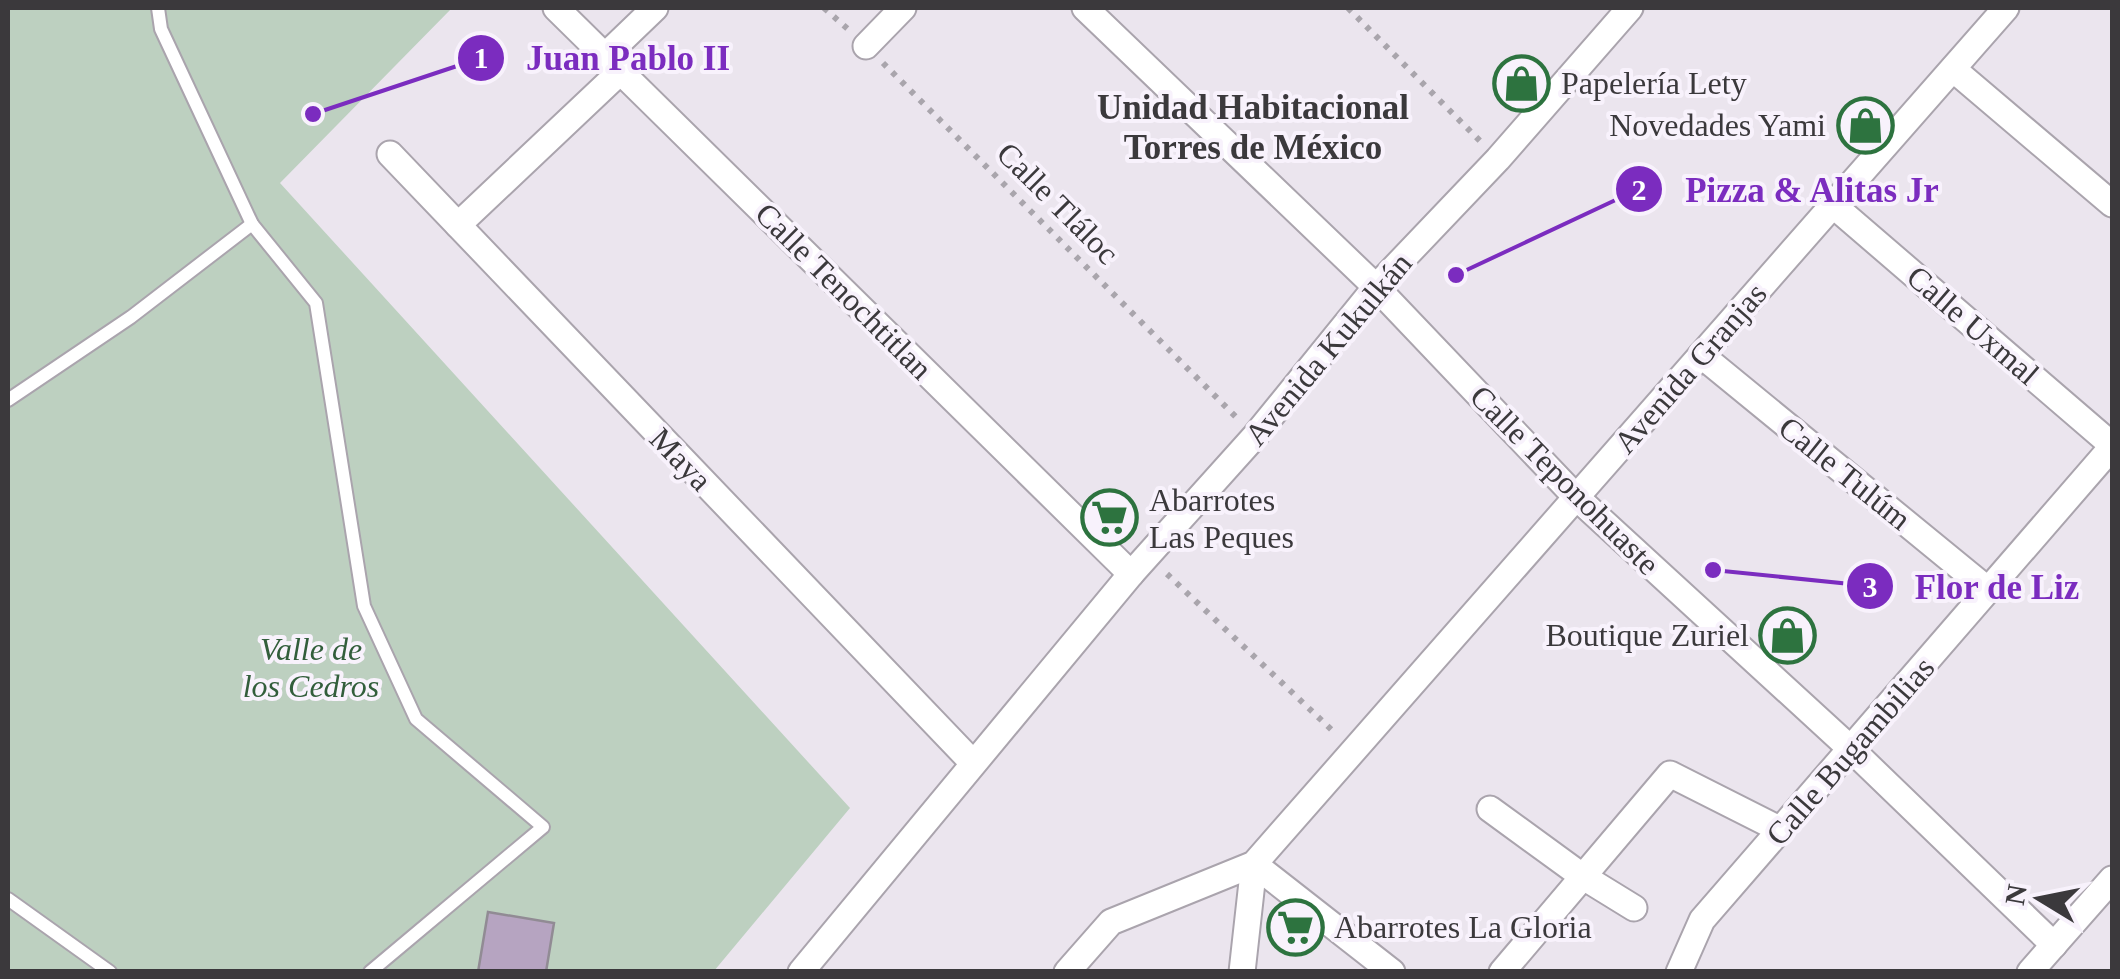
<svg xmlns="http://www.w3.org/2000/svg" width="2120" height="979" viewBox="0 0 2120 979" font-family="'Times New Roman',serif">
  <rect width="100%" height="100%" fill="#ebe5ee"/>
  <path fill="#bdd0c0" d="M8 8H452L280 183 850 808 714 971H8Z"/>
  <path fill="#b6a4c1" stroke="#918b94" stroke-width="2.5" d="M488 912 554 923 546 972H478Z"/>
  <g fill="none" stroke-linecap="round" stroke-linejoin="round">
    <defs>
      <g id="lane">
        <path d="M158 8 161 29 252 224 316 303 364 606 416 719 543 827 370 972"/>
        <path d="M8 400 131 317 252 224"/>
        <path d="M8 899 110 972"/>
      </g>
      <g id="street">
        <path d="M556 8 1131 574"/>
        <path d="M1085 8 1376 287 1576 497 1852 750 2054 945"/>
        <path d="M866 46 903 8"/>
        <path d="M605 56 655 8"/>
        <path d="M1953 69 2112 204"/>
        <path d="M390 154 973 763"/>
        <path d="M1833 205 2112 445"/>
        <path d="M458 225 621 71"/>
        <path d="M1701 355 1988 590"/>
        <path d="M1490 809 1582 876 1634 908"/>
        <path d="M1254 864 1392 972"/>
        <path d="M801 972 1131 574 1255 436 1376 287 1498 159 1630 8"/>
        <path d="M1067 972 1111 922 1254 864 2006 8"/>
        <path d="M1242 972 1254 864"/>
        <path d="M1502 972 1670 774 1781 830"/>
        <path d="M1679 972 1702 920 2112 447"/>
        <path d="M2030 972 2112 879"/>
      </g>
    </defs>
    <use href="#lane" stroke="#aaa4ad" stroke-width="16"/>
    <use href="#street" stroke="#aaa4ad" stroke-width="29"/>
    <g stroke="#a9a5ac" stroke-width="6" stroke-dasharray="5 8" stroke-linecap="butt">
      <path d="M824 8 849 30"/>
      <path d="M1348 8 1481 142"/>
      <path d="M883 63 1238 419"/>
      <path d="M1167 574 1336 734"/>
    </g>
    <use href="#lane" stroke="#fff" stroke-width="12"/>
    <use href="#street" stroke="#fff" stroke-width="25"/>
  </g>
  <defs>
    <symbol id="shop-ring" viewBox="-11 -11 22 22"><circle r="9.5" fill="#f8f2fc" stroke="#2d733f" stroke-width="1.5"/><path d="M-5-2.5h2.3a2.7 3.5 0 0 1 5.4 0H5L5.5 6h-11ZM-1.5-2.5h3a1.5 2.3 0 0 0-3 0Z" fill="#2d733f"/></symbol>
    <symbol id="supermarket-ring" viewBox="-11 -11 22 22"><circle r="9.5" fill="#f8f2fc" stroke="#2d733f" stroke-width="1.5"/><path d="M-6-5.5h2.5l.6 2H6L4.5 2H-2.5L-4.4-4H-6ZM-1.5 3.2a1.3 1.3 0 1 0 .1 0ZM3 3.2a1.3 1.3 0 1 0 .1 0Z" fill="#2d733f"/></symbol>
  </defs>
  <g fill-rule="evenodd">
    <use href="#shop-ring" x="1490" y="52" width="63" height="63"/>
    <use href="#shop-ring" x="1834" y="94" width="63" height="63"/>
    <use href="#supermarket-ring" x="1078" y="486" width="63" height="63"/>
    <use href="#shop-ring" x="1756" y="604" width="63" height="63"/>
    <use href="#supermarket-ring" x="1264" y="896" width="63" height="63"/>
  </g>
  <g text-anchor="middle" stroke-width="8" stroke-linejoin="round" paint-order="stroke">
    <g font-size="32" fill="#3b393c" stroke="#f8f2fc" text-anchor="start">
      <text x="1561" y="94">Papelería Lety</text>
      <text x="1826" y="136" text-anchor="end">Novedades Yami</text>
      <text x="1149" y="511">Abarrotes<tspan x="1149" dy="37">Las Peques</tspan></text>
      <text x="1749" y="646" text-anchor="end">Boutique Zuriel</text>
      <text x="1334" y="938">Abarrotes La Gloria</text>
    </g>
    <g font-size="32" fill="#3b393c" stroke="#f8f2fc">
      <text transform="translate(1058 203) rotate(45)" y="11">Calle Tláloc</text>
      <text transform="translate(844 291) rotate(45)" y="11">Calle Tenochtitlan</text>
      <text transform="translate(1973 325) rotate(41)" y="11">Calle Uxmal</text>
      <text transform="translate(1328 349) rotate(-50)" y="11">Avenida Kukulkán</text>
      <text transform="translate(1690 368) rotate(-49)" y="11">Avenida Granjas</text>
      <text transform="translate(681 459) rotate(46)" y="11">Maya</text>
      <text transform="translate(1845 473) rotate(39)" y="11">Calle Tulúm</text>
      <text transform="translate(1565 480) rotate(45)" y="11">Calle Teponohuaste</text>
      <text transform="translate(1850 751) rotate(-49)" y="11">Calle Bugambilias</text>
    </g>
    <g font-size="32" font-style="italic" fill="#325e3b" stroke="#f8f2fc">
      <text x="311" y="660">Valle de<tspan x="311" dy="37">los Cedros</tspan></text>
    </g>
    <g font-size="35" font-weight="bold" fill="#3b393c" stroke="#f8f2fc">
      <text x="1253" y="119">Unidad Habitacional<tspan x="1253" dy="40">Torres de México</tspan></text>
    </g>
  </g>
  <path fill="none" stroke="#7b2cbf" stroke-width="4" d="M313 114L481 58M1456 275L1639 189M1713 570L1870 586"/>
  <g fill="#7b2cbf" stroke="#f8f2fc" stroke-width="4">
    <circle cx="313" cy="114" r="10"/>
    <circle cx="1456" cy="275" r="10"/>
    <circle cx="1713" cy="570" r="10"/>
    <circle cx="481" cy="58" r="25"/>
    <circle cx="1639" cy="189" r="25"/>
    <circle cx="1870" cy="586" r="25"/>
  </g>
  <g font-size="30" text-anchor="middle" font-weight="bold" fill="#fff">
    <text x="481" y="68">1</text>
    <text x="1639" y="200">2</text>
    <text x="1870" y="597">3</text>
  </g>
  <g font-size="35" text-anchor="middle" font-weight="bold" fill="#7b2cbf" stroke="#f8f2fc" stroke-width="8" stroke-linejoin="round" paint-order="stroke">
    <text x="628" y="70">Juan Pablo II</text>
    <text x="1812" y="202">Pizza &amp; Alitas Jr</text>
    <text x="1997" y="599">Flor de Liz</text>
  </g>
  <rect width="2120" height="979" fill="none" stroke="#3b393c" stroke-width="20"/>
  <g transform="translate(2040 899) rotate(280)" stroke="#f8f2fc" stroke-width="8" paint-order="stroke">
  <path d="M0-8L18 38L0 25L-18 38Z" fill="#3b393c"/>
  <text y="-15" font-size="28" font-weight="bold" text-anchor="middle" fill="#3b393c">N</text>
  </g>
</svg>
